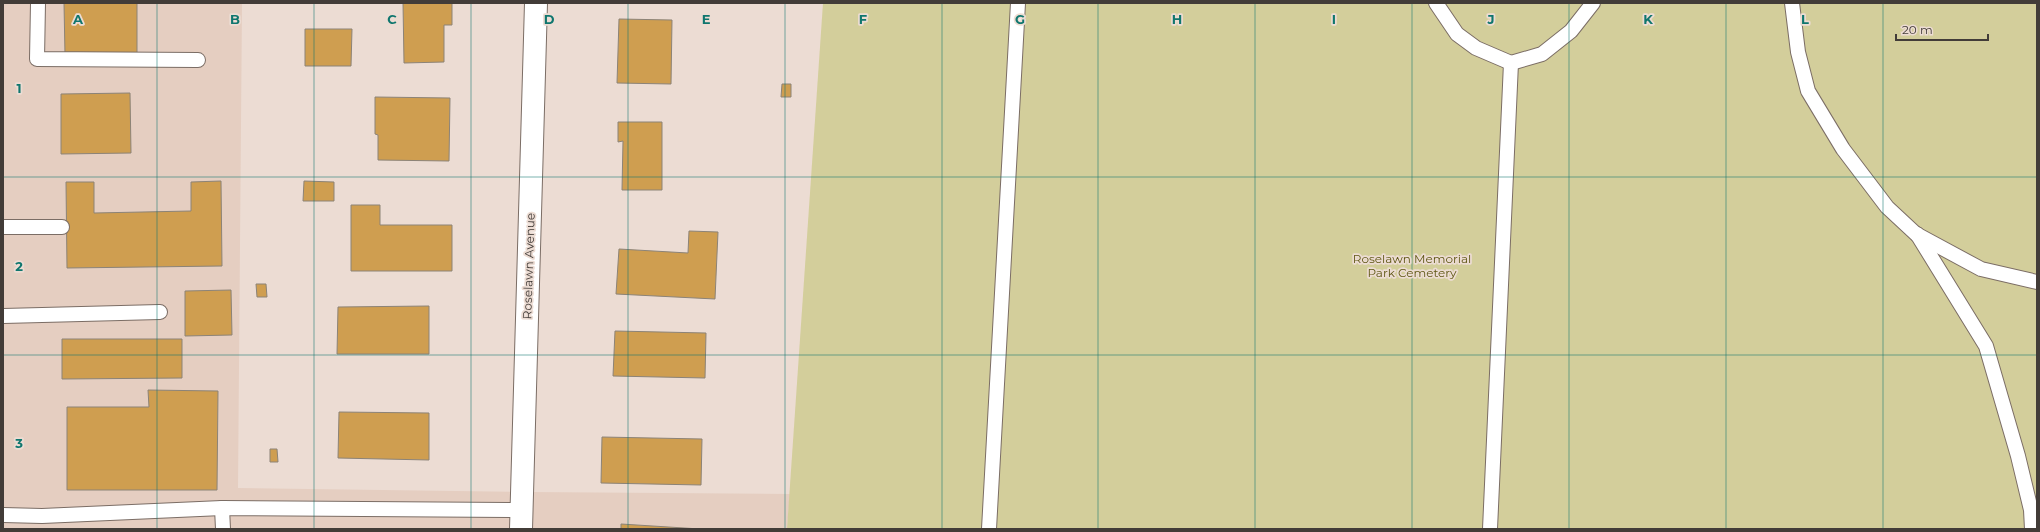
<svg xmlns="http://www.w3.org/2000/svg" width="2040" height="532" viewBox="0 0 2040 532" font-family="Montserrat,sans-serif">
  <rect width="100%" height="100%" fill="#ecdcd3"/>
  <path fill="#e5cec1" d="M3 3H242L238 488 529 492 790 494 787 529H3Z"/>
  <path fill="#d3ce9b" d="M823 3H2037V529H787Z"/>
  <g fill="#cf9e50" stroke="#8c8377">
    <path d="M64 3H137V54L65 55Z"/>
    <path d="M403 3H452V25H444V62L404 63Z"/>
    <path d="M619 19 672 20 671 84 617 83Z"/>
    <path d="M305 29H352L351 66H305Z"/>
    <path d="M782 84H791V97H781Z"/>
    <path d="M130 93 131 153 61 154V94Z"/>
    <path d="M375 97 450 98 449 161 378 160V135L375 134Z"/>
    <path d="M618 122H662V190H622L623 141 618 142Z"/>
    <path d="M221 181 222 266 67 268 66 182H94V213L191 211V182Z"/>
    <path d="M304 181 334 182V201H303Z"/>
    <path d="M351 205H380V225H452V271H351Z"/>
    <path d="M689 231 718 232 715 299 616 294 619 249 688 253Z"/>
    <path d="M256 284H266L267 297H257Z"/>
    <path d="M231 290 232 335 185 336V291Z"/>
    <path d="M429 306V354H337L338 307Z"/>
    <path d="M615 331 706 333 705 378 613 376Z"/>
    <path d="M62 339H182V378L62 379Z"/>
    <path d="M148 390 218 391 217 490H67V407H149Z"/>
    <path d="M339 412 429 413V460L338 458Z"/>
    <path d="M602 437 702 439 701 485 601 483Z"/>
    <path d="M270 449H277L278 462H270Z"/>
    <path d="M621 524 700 529H621Z"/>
  </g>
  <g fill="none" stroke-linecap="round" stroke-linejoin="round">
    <defs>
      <g id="lane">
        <path d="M38 3 37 59 198 60"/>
        <path d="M1436 3 1457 34 1476 48 1511 63 1542 54 1571 31 1593 3"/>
        <path d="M1792 3 1798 52 1808 91 1843 149 1887 207 1916 234 1981 269 2037 282"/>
        <path d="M3 227H62"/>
        <path d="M1917 234 1986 346 2018 456 2031 510 2032 529"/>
        <path d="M3 316 160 312"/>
        <path d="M222 508 223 529"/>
        <path d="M3 515 42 516 222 508 521 510"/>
        <path d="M989 529 1018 3"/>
        <path d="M1490 529 1511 63"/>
      </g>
      <path id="street" d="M521 529 536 3"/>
    </defs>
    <use href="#lane" stroke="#7b6d65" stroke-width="16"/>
    <use href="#street" stroke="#7b6d65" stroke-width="24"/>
    <use href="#lane" stroke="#fff" stroke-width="14"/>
    <use href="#street" stroke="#fff" stroke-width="22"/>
  </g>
  <path fill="none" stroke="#0f766e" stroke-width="1" stroke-opacity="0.55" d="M157 3V529M314 3V529M471 3V529M628 3V529M785 3V529M942 3V529M1098 3V529M1255 3V529M1412 3V529M1569 3V529M1726 3V529M1883 3V529M3 177H2037M3 355H2037"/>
  <g text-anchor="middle" stroke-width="3.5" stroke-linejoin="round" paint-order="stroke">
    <g font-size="12" fill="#5f5714" stroke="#ecdcd3">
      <text x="1412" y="263">Roselawn Memorial<tspan x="1412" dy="14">Park Cemetery</tspan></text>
    </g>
    <g font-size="12" fill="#423c38" stroke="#ecdcd3">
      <text transform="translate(529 266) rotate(-88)" y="4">Roselawn Avenue</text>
    </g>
  </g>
  <g font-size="13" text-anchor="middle" font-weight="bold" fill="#0f766e" stroke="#ecdcd3" stroke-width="3.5" stroke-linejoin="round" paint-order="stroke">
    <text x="78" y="24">A</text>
    <text x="235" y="24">B</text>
    <text x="392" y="24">C</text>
    <text x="549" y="24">D</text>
    <text x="706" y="24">E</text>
    <text x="863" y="24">F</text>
    <text x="1020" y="24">G</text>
    <text x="1177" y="24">H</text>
    <text x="1334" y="24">I</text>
    <text x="1491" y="24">J</text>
    <text x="1648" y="24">K</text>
    <text x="1805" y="24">L</text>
    <text x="19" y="93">1</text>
    <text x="19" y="271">2</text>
    <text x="19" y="448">3</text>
  </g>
  <rect width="2040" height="532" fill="none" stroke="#423c38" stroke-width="8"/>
  <path d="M1896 34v6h92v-6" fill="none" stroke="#423c38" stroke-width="2"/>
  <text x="1902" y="34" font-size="12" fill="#423c38" stroke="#ecdcd3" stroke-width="3" paint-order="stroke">20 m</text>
</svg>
